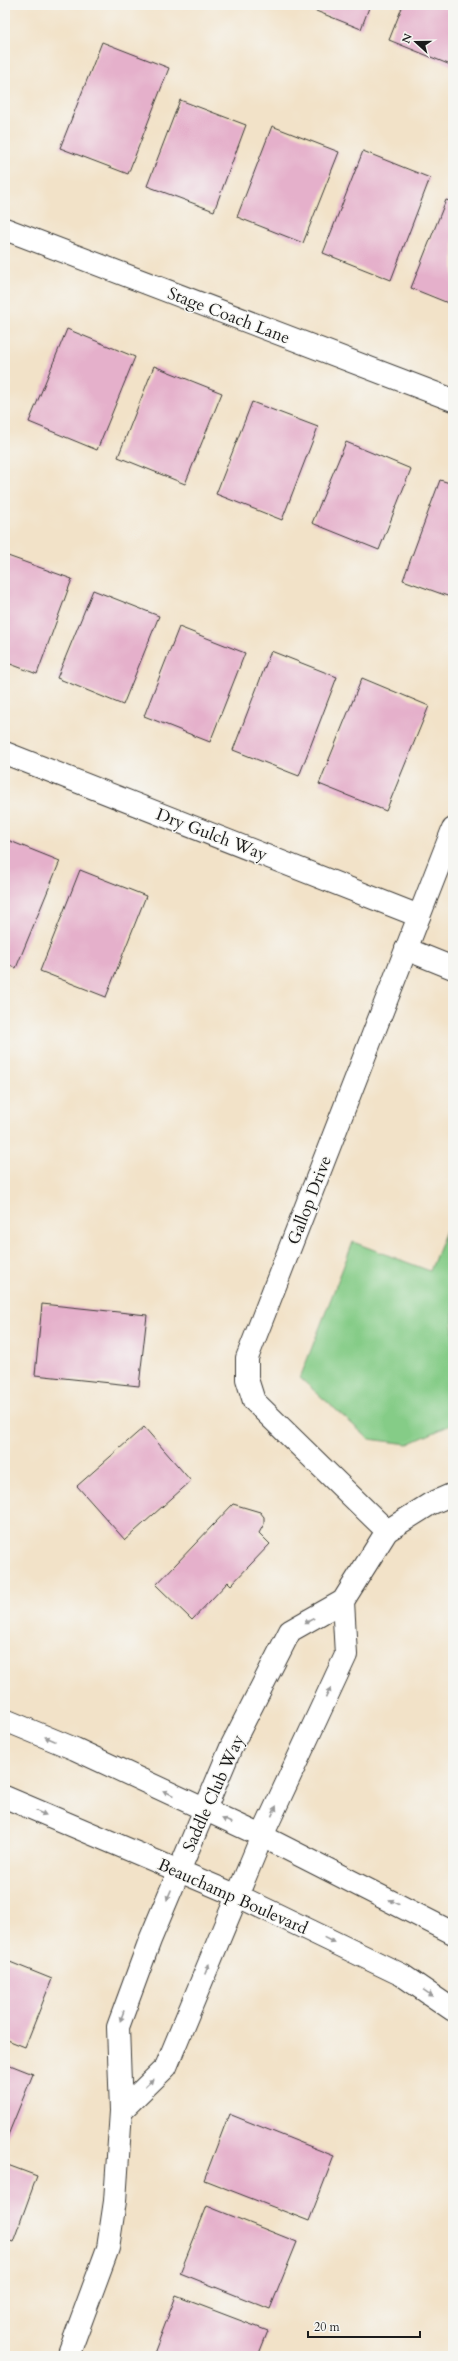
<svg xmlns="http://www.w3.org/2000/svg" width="458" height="2361" viewBox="0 0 458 2361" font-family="Cardo,serif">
  <rect width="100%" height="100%" fill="#f6f6f2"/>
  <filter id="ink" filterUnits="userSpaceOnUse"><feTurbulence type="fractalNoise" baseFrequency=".025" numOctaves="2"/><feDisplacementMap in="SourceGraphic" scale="8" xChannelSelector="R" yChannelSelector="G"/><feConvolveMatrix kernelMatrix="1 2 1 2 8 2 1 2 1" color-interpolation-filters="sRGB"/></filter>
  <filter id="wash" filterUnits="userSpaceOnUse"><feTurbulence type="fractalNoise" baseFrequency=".012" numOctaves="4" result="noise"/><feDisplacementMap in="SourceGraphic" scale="16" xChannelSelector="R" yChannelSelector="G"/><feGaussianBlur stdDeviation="0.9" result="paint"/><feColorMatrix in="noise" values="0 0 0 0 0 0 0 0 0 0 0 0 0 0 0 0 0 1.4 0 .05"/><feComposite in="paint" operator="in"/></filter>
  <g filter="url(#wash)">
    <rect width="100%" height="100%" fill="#f2e2c8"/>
    <path fill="#85cc87" stroke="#507452" d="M453 1213V1424L408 1444 369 1439 300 1378 353 1242 430 1271Z"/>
    <g id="blocks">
      <g fill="#e5b0cb">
        <path d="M301 5H370L361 29Z"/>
        <path d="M403 5H453V66L389 40Z"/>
        <path d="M102 42 169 68 128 174 60 148Z"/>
        <path d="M180 100 246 125 214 211 147 186Z"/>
        <path d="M272 126 339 152 303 243 237 217Z"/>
        <path d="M363 151 430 178 391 280 323 253Z"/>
        <path d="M446 200 453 202V305L411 288Z"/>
        <path d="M67 329 135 357 97 450 29 422Z"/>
        <path d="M154 366 222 393 185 484 118 457Z"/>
        <path d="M252 402 318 427 282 520 216 494Z"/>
        <path d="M346 442 411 469 379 550 312 523Z"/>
        <path d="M440 480 453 484V598L403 580Z"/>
        <path d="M5 555 72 579 37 674 5 662Z"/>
        <path d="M93 590 159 616 123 705 57 678Z"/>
        <path d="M179 627 245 653 210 742 144 716Z"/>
        <path d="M271 651 337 677 299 776 233 750Z"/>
        <path d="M362 678 429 706 386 811 319 784Z"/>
        <path d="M5 839 60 861 16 968 5 963Z"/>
        <path d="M80 870 146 896 106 997 40 971Z"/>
        <path d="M42 1304 147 1315 139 1386 35 1375Z"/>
        <path d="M144 1427 191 1481 125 1540 77 1486Z"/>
        <path d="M233 1504 260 1512 264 1517V1524L259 1533 270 1544 231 1585 228 1582 192 1620 156 1585Z"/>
        <path d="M5 1960 52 1979 25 2047 5 2039Z"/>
        <path d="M5 2063 33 2074 6 2140H5Z"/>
        <path d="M229 2114 334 2156 309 2221 204 2180Z"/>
        <path d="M5 2164 37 2176 13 2242 5 2239Z"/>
        <path d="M207 2206 297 2242 270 2309 180 2273Z"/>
        <path d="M176 2296 268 2331 258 2356H153Z"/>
      </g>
    </g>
  </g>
  <g filter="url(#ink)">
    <use href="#blocks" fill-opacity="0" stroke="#3c3a36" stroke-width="1"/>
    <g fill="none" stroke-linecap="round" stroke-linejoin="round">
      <defs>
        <g id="minor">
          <path d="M5 229 453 400"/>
          <path d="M5 753 419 916"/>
          <path d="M406 949 453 968"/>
          <path d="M387 1531 254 1401 247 1379V1358L453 829"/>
          <path d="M5 1720 75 1749 262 1836 453 1933"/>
          <path d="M5 1797 238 1896 402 1975 453 2010"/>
          <path d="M121 2111 166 2067 262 1836 346 1655 343 1601"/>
          <path d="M68 2356 108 2248 115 2201 121 2111 118 2027 150 1940 232 1745 290 1631 343 1601 387 1531 430 1504 453 1494"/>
        </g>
      </defs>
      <use href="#minor" stroke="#3c3a36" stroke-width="24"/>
      <use href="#minor" stroke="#fff" stroke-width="22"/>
    </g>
    <defs><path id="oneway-solid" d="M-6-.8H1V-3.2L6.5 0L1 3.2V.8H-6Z"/></defs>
    <g fill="#999">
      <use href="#oneway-solid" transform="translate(309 1621) rotate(151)"/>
      <use href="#oneway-solid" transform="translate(328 1693) rotate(-65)"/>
      <use href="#oneway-solid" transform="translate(50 1739) rotate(-157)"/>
      <use href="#oneway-solid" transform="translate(168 1793) rotate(-155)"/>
      <use href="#oneway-solid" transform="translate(274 1811) rotate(-65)"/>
      <use href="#oneway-solid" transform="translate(41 1813) rotate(23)"/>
      <use href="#oneway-solid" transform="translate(227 1821) rotate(-156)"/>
      <use href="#oneway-solid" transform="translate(169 1895) rotate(113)"/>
      <use href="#oneway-solid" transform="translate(394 1902) rotate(-154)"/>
      <use href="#oneway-solid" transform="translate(329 1940) rotate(26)"/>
      <use href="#oneway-solid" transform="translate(207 1969) rotate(-68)"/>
      <use href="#oneway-solid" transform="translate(428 1993) rotate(35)"/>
      <use href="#oneway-solid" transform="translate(122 2016) rotate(110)"/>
      <use href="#oneway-solid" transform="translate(149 2083) rotate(-44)"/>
    </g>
  </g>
  <g text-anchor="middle" stroke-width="3" stroke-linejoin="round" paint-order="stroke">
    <g font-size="17" fill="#1c1c1c" stroke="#f6f6f2">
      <text transform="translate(229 315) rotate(21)" y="6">Stage Coach Lane</text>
      <text transform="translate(212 834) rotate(21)" y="6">Dry Gulch Way</text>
      <text transform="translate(309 1200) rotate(-69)" y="6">Gallop Drive</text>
      <text transform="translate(213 1793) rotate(-66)" y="6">Saddle Club Way</text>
      <text transform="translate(233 1896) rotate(24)" y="6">Beauchamp Boulevard</text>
    </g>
  </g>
  <rect width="458" height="2361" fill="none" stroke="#f6f6f2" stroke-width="20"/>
  <g transform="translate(416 42) rotate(291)" stroke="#f6f6f2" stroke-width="3" paint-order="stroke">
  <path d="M0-3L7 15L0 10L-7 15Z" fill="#1c1c1c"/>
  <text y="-6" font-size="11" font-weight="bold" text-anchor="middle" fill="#1c1c1c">N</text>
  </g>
  <path d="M308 2331v6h112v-6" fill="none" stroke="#1c1c1c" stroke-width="2"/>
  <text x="314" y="2331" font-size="12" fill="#1c1c1c" stroke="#f6f6f2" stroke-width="3" paint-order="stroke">20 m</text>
</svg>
